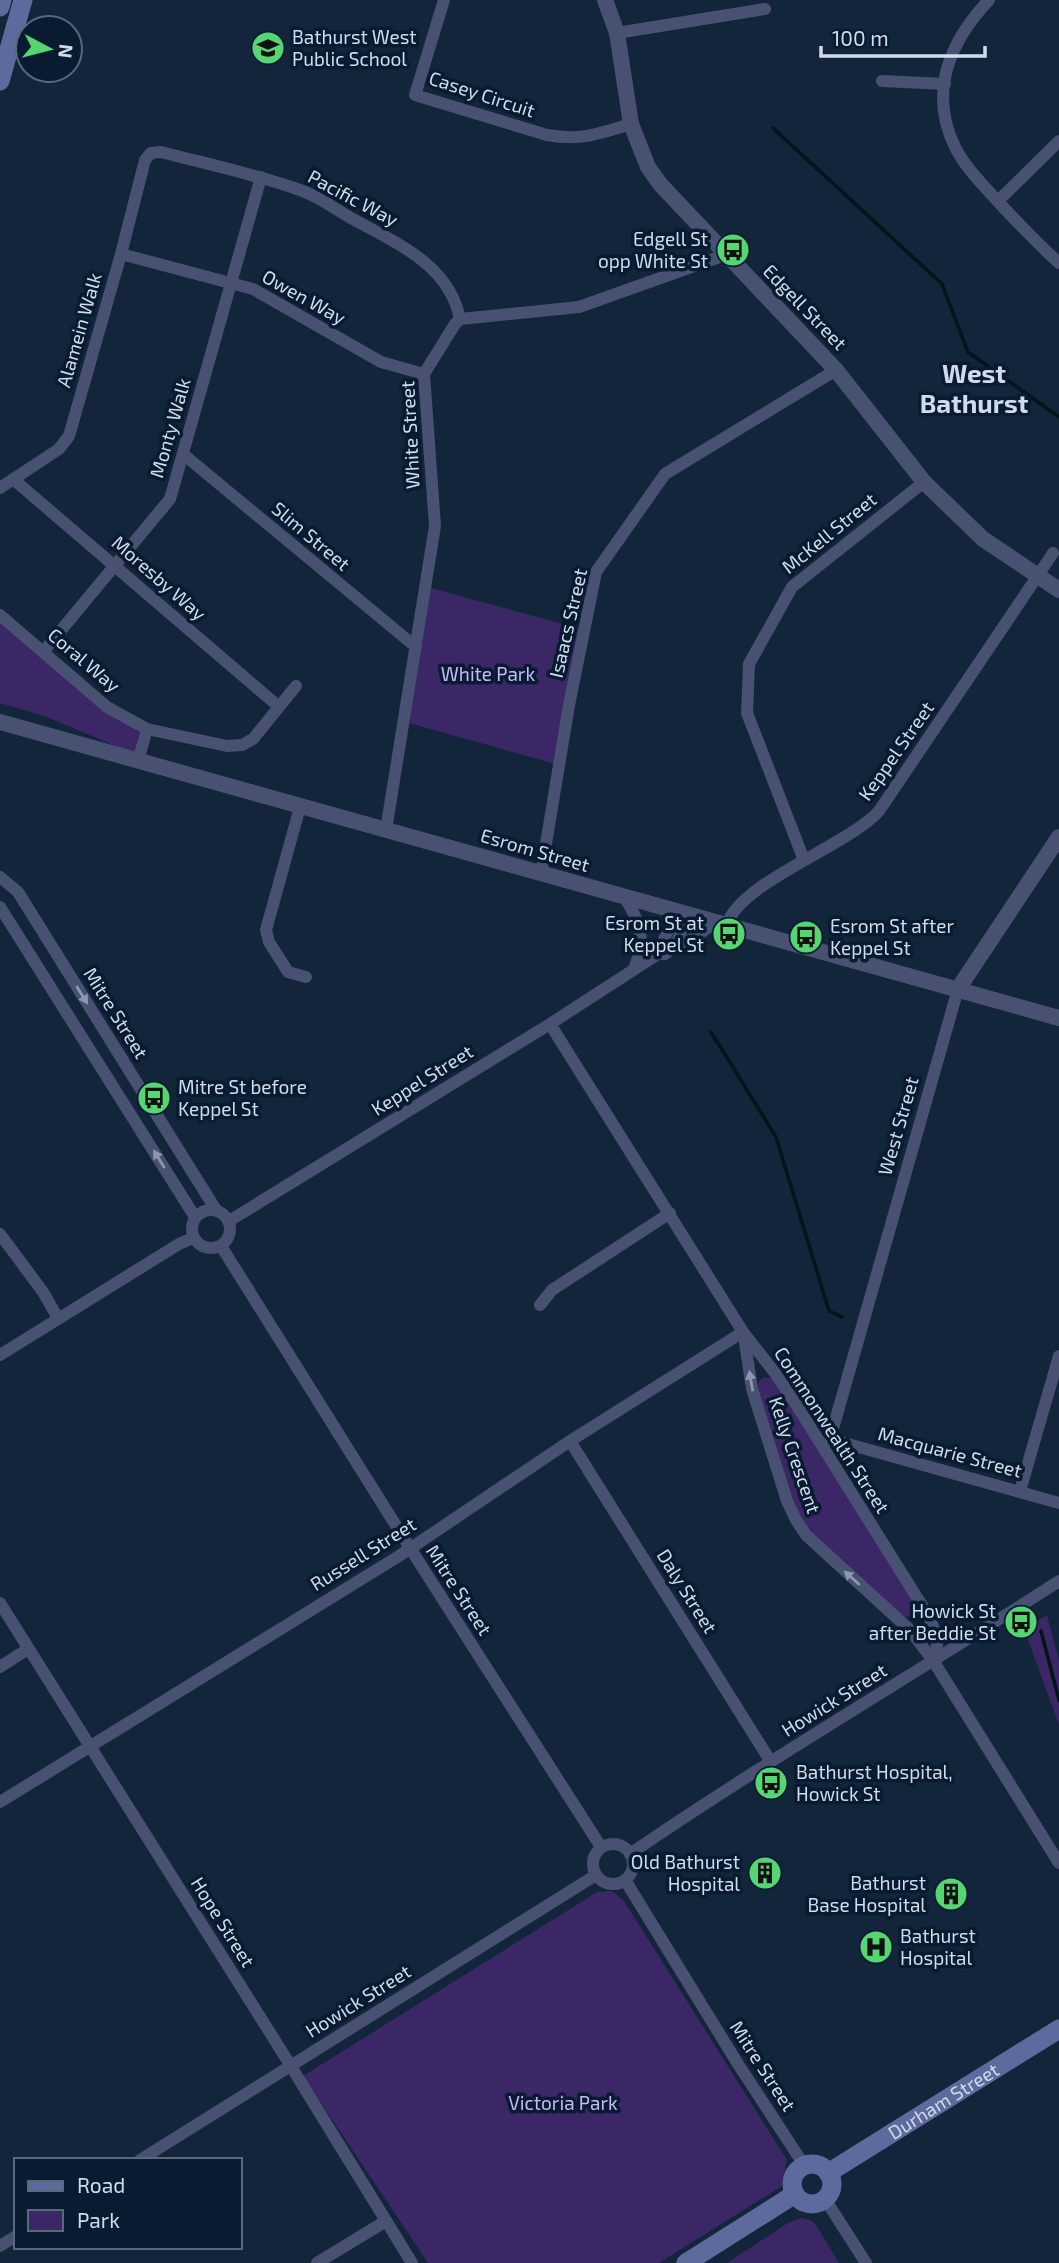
<svg xmlns="http://www.w3.org/2000/svg" width="1059" height="2263" viewBox="0 0 1059 2263" font-family="'Exo 2',sans-serif">
  <rect width="100%" height="100%" fill="#12253a"/>
  <g fill="#3b2766">
    <path d="M431 588 581 629 555 764 409 723Z"/>
    <path d="M0 622 141 726 134 754 47 717 0 703Z"/>
    <path d="M764 1377 773 1379 916 1606V1610L911 1616 904 1617 813 1534 801 1519 793 1503 757 1388 759 1381Z"/>
    <path d="M1047 1615 1059 1661V1725L1024 1629Z"/>
    <path d="M612 1891 624 1901 787 2160 782 2186 659 2263H428L303 2076 597 1892Z"/>
    <path d="M800 2218 811 2220 816 2225 839 2263H727L788 2223Z"/>
  </g>
  <g fill="none" stroke-linecap="round" stroke-linejoin="round">
    <g stroke="#041417" stroke-width="3.5">
      <path d="M773 128 942 284 968 352 1059 417"/>
      <path d="M711 1032 776 1137 829 1311 842 1317"/>
      <path d="M1041 1631 1059 1700"/>
    </g>
    <g stroke="#495172" stroke-width="12">
      <path d="M444 0 415 95 547 135C581 141 598 134 631 124"/>
      <path d="M989 0C950 41 928 92 955 147 966 169 986 188 1002 206 1021 226 1039 245 1059 263"/>
      <path d="M617 33 765 9"/>
      <path d="M882 81 945 84"/>
      <path d="M998 201 1059 141"/>
      <path d="M121 254 253 289 381 362 424 374"/>
      <path d="M183 454 416 647"/>
      <path d="M13 479 278 706"/>
      <path d="M0 488 59 449 69 436 121 254 145 160 151 153 161 152C207 164 255 174 300 190 318 196 335 209 351 218 396 243 449 264 460 319"/>
      <path d="M0 615 107 707 147 729 227 746 242 745 253 739 296 686"/>
      <path d="M43 652 170 499 261 177"/>
      <path d="M138 761 147 729"/>
      <path d="M300 807 266 930 269 942 288 972 306 977"/>
      <path d="M386 830 435 526 424 374 455 324 460 319 579 307 725 255"/>
      <path d="M804 860 747 713 749 664 792 587 924 482"/>
      <path d="M541 874 569 705 596 572 665 474 836 370"/>
      <path d="M0 877 18 892 216 1210"/>
      <path d="M624 897C642 924 646 938 634 969"/>
      <path d="M0 907 195 1217"/>
      <path d="M727 925C738 883 849 845 879 811L1053 553"/>
      <path d="M675 946 687 942 716 922"/>
      <path d="M658 954 676 911"/>
      <path d="M550 1024 743 1332 775 1373 797 1406 928 1615 938 1638 934 1662"/>
      <circle cx="211" cy="1229" r="19"/>
      <path d="M229 1221 550 1024 658 954H665L675 946 688 915"/>
      <path d="M0 1234 43 1292 58 1318"/>
      <path d="M221 1246 410 1548 601 1847"/>
      <path d="M540 1305 552 1290 670 1213"/>
      <path d="M744 1336 752 1389 787 1501 796 1520 806 1535 910 1630 934 1662 1059 1863"/>
      <path d="M0 1355 179 1244 193 1238"/>
      <path d="M830 1439 1059 1503"/>
      <path d="M570 1441 771 1762"/>
      <path d="M822 1445 830 1439 958 989"/>
      <path d="M1020 1491 1059 1356"/>
      <path d="M0 1603 284 2055 412 2263"/>
      <path d="M0 1667 28 1649"/>
      <path d="M0 1802 399 1556 570 1441 743 1332"/>
      <circle cx="613" cy="1864" r="20"/>
      <path d="M630 1854C770 1758 917 1673 1059 1581"/>
      <path d="M625 1880 738 2064 804 2165"/>
      <path d="M140 2160 596 1875"/>
      <path d="M825 2199 866 2263"/>
      <path d="M0 2246 16 2236"/>
      <path d="M317 2263 386 2221"/>
    </g>
    <g stroke="#495172" stroke-width="16">
      <path d="M605 0 617 33 631 124 648 167 660 184 836 370 924 482 983 539 1059 590"/>
      <path d="M0 722 1059 1018"/>
      <path d="M958 989 1059 837"/>
    </g>
    <g stroke="#5e6a9e" stroke-width="19">
      <path d="M0 7 2 0"/>
      <path d="M0 81 23 0"/>
      <circle cx="812" cy="2184" r="20"/>
      <path id="s1" d="M828 2173 1059 2029"/>
      <path d="M686 2263 795 2194"/>
    </g>
  </g>
  <defs><path id="oneway-solid" d="M-6-.8H1V-3.2L6.5 0L1 3.2V.8H-6Z" transform="scale(1.75)"/></defs>
  <g fill="#8c96ae">
    <use href="#oneway-solid" transform="translate(82 995) rotate(58)"/>
    <use href="#oneway-solid" transform="translate(159 1159) rotate(-122)"/>
    <use href="#oneway-solid" transform="translate(751 1381) rotate(-100)"/>
    <use href="#oneway-solid" transform="translate(852 1578) rotate(-138)"/>
  </g>
  <defs>
    <symbol id="school-disc" viewBox="-11 -11 22 22"><circle r="9.5" fill="#55d672" stroke="#091b30"/><path d="M0-5L7-2L0 1L-7-2ZM-4 1L0 2.5L4 1V4Q0 6-4 4Z" fill="#111"/></symbol>
    <symbol id="bus-disc" viewBox="-11 -11 22 22"><circle r="9.5" fill="#55d672" stroke="#091b30"/><path d="M-5-6H5V4H4V6H2V4H-2V6H-4V4H-5ZM-3.5-4V0h7V-4ZM-3.5 1.2v1.5H-2V1.2ZM2 1.2v1.5H3.5V1.2Z" fill="#111"/></symbol>
    <symbol id="building-disc" viewBox="-11 -11 22 22"><circle r="9.5" fill="#55d672" stroke="#091b30"/><path d="M-4-6H4V6H1V3H-1V6H-4ZM-2.5-4.3h1.7v1.8h-1.7ZM.8-4.3h1.7v1.8H.8ZM-2.5-1h1.7V.8h-1.7ZM.8-1h1.7V.8H.8Z" fill="#111"/></symbol>
    <symbol id="hospital-disc" viewBox="-11 -11 22 22"><circle r="9.5" fill="#55d672" stroke="#091b30"/><path d="M-5-5h3v3.5h4V-5h3V5h-3V1.5h-4V5h-3Z" fill="#111"/></symbol>
  </defs>
  <g fill-rule="evenodd">
    <use href="#school-disc" x="249" y="29" width="38" height="38"/>
    <use href="#bus-disc" x="714" y="231" width="38" height="38"/>
    <use href="#bus-disc" x="710" y="915" width="38" height="38"/>
    <use href="#bus-disc" x="787" y="918" width="38" height="38"/>
    <use href="#bus-disc" x="135" y="1079" width="38" height="38"/>
    <use href="#bus-disc" x="1002" y="1603" width="38" height="38"/>
    <use href="#bus-disc" x="752" y="1764" width="38" height="38"/>
    <use href="#building-disc" x="746" y="1854" width="38" height="38"/>
    <use href="#building-disc" x="932" y="1875" width="38" height="38"/>
    <use href="#hospital-disc" x="857" y="1928" width="38" height="38"/>
  </g>
  <g text-anchor="middle" stroke-width="7" stroke-linejoin="round" paint-order="stroke">
    <g font-size="19" fill="#d0dceb" stroke="#091b30" text-anchor="start">
      <text x="292" y="44">Bathurst West<tspan x="292" dy="22">Public School</tspan></text>
      <text x="708" y="246" text-anchor="end">Edgell St<tspan x="708" dy="22">opp White St</tspan></text>
      <text x="704" y="930" text-anchor="end">Esrom St at<tspan x="704" dy="22">Keppel St</tspan></text>
      <text x="830" y="933">Esrom St after<tspan x="830" dy="22">Keppel St</tspan></text>
      <text x="178" y="1094">Mitre St before<tspan x="178" dy="22">Keppel St</tspan></text>
      <text x="996" y="1618" text-anchor="end">Howick St<tspan x="996" dy="22">after Beddie St</tspan></text>
      <text x="796" y="1779">Bathurst Hospital,<tspan x="796" dy="22">Howick St</tspan></text>
      <text x="740" y="1869" text-anchor="end">Old Bathurst<tspan x="740" dy="22">Hospital</tspan></text>
      <text x="926" y="1890" text-anchor="end">Bathurst<tspan x="926" dy="22">Base Hospital</tspan></text>
      <text x="900" y="1943">Bathurst<tspan x="900" dy="22">Hospital</tspan></text>
    </g>
    <g font-size="19" fill="#d0dceb" stroke="#091b30">
      <text transform="translate(482 94) rotate(18)" y="7">Casey Circuit</text>
      <text transform="translate(353 198) rotate(28)" y="7">Pacific Way</text>
      <text transform="translate(304 297) rotate(29)" y="7">Owen Way</text>
      <text transform="translate(805 307) rotate(46)" y="7">Edgell Street</text>
      <text transform="translate(79 330) rotate(-74)" y="7">Alamein Walk</text>
      <text transform="translate(170 428) rotate(-74)" y="7">Monty Walk</text>
      <text transform="translate(410 435) rotate(-93)" y="7">White Street</text>
      <text transform="translate(829 533) rotate(-39)" y="7">McKell Street</text>
      <text transform="translate(311 536) rotate(40)" y="7">Slim Street</text>
      <text transform="translate(159 578) rotate(41)" y="7">Moresby Way</text>
      <text transform="translate(568 623) rotate(-77)" y="7">Isaacs Street</text>
      <text transform="translate(84 660) rotate(40)" y="7">Coral Way</text>
      <text transform="translate(896 751) rotate(-55)" y="7">Keppel Street</text>
      <text transform="translate(535 850) rotate(16)" y="7">Esrom Street</text>
      <text transform="translate(116 1013) rotate(58)" y="7">Mitre Street</text>
      <text transform="translate(422 1080) rotate(-32)" y="7">Keppel Street</text>
      <text transform="translate(898 1126) rotate(-74)" y="7">West Street</text>
      <text transform="translate(832 1430) rotate(57)" y="7">Commonwealth Street</text>
      <text transform="translate(950 1452) rotate(15)" y="7">Macquarie Street</text>
      <text transform="translate(795 1455) rotate(71)" y="7">Kelly Crescent</text>
      <text transform="translate(363 1554) rotate(-32)" y="7">Russell Street</text>
      <text transform="translate(459 1590) rotate(57)" y="7">Mitre Street</text>
      <text transform="translate(687 1591) rotate(58)" y="7">Daly Street</text>
      <text transform="translate(834 1700) rotate(-32)" y="7">Howick Street</text>
      <text transform="translate(223 1922) rotate(58)" y="7">Hope Street</text>
      <text transform="translate(358 2001) rotate(-32)" y="7">Howick Street</text>
      <text transform="translate(763 2066) rotate(57)" y="7">Mitre Street</text>
      <text dy="7" stroke="none"><textPath href="#s1" startOffset="136">Durham Street</textPath></text>
    </g>
    <g font-size="19" fill="#c6b8f9" stroke="#091b30">
      <text x="488" y="681">White Park</text>
      <text x="563" y="2110">Victoria Park</text>
    </g>
    <g font-size="26" font-weight="bold" fill="#d0dceb" stroke="#091b30">
      <text x="974" y="383">West<tspan x="974" dy="30">Bathurst</tspan></text>
    </g>
  </g>
  <rect x="14" y="2158" width="228" height="91" fill="#091b30" stroke="#59687b" stroke-width="2"/>
  <rect x="28" y="2181" width="35" height="10" fill="#5e6a9e" stroke="#59687b" stroke-width="2"/>
  <text x="77" y="2193" font-size="21" fill="#d0dceb">Road</text>
  <rect x="28" y="2210" width="35" height="21" fill="#3b2766" stroke="#59687b" stroke-width="2"/>
  <text x="77" y="2228" font-size="21" fill="#d0dceb">Park</text>
  <g transform="translate(49 49) rotate(97)"><circle r="33" fill="#091b30" stroke="#59687b" stroke-width="2"/>
  <path d="M0-5L12 26L0 18L-12 26Z" fill="#55d672"/>
  <text y="-10" font-size="19" font-weight="bold" text-anchor="middle" fill="#d0dceb">N</text>
  </g>
  <path d="M821 46v10h164v-10" fill="none" stroke="#d0dceb" stroke-width="3.5"/>
  <text x="832" y="46" font-size="21" fill="#d0dceb" stroke="#091b30" stroke-width="5" paint-order="stroke">100 m</text>
</svg>
